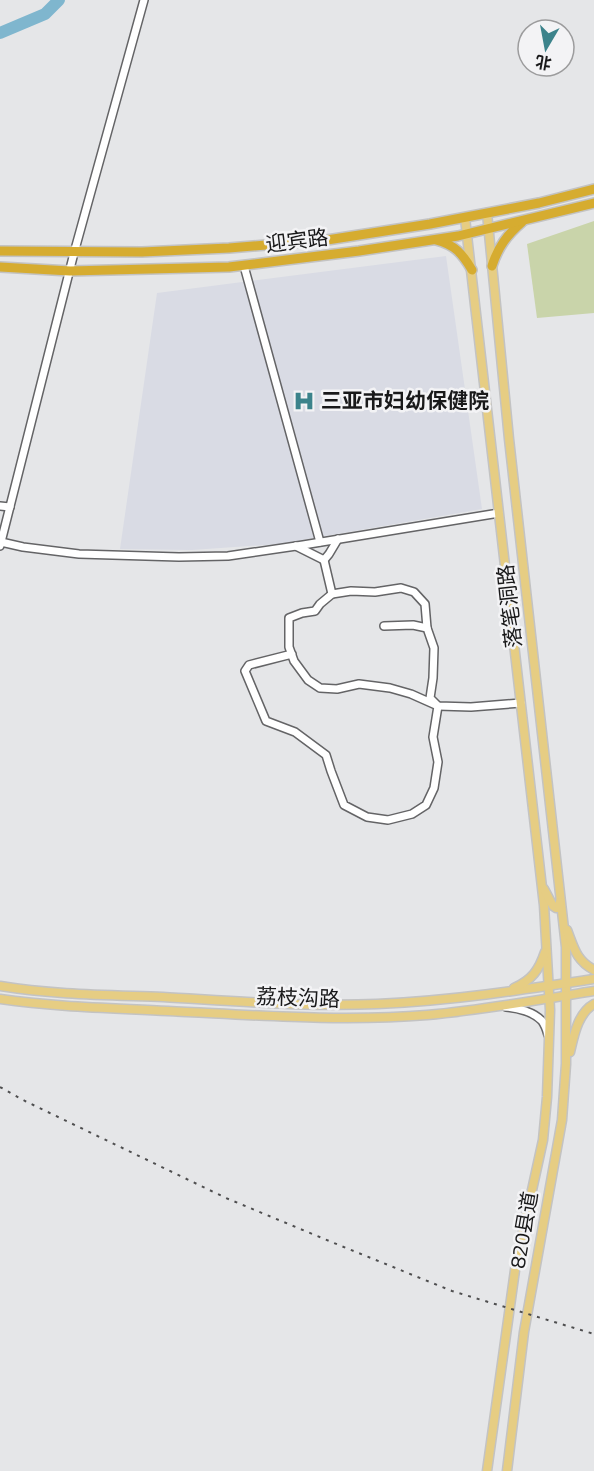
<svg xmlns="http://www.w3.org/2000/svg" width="594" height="1471" viewBox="0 0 594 1471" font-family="'Titillium Web','Noto Sans SC',sans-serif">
  <rect width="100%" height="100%" fill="#e5e6e8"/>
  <path fill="#d9dbe4" d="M446 256 482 509 279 544 192 550 120 549 157 293Z"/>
  <path fill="#c9d4aa" d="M594 221V313L537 318 527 244Z"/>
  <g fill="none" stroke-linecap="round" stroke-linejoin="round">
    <path stroke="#7fb6ce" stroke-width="12" d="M0 33 45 14 59 0"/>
    <defs>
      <g id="minor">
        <path d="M244 266 320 542"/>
        <path d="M0 506 10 507"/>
        <path d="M1 542 23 547 79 554 179 557 228 556 303 545 499 513"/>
        <path d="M0 546 74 253 144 0"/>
        <path d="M296 546 324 560 329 554 338 539"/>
        <path d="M324 560 332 594"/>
        <path d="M384 626 413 625 427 628 434 648 433 678 430 698 438 706 471 707 521 703"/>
        <path d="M292 654 249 665 245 671 266 721 295 732 326 755 331 771 344 805 367 817 388 820 412 814 426 805 434 788 438 762 433 737 438 706 411 694 390 688 359 684 337 689 320 688 308 680 294 661 289 647V618L302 613 315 611 320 604 332 594 351 591 375 592 401 588 414 592 425 604 427 628"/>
        <path d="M506 1007C518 1008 534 1012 542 1021 545 1025 547 1031 548 1035"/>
      </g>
      <g id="major">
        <path d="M487 213 509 439 566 947V1064L562 1120 524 1332 507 1471"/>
        <path d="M465 218 544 905 550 1010 547 1097 543 1140 516 1263 487 1471"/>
        <path d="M544 889 553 906 556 908H559L560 902"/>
        <path d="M567 930C574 948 576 960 594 970"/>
        <path d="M0 986C54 995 109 995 163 997 234 1001 307 1007 377 1004 450 1001 522 990 594 979"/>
        <path d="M514 988C532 980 539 970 545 952"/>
        <path d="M0 999C56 1007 112 1008 168 1011 254 1015 341 1022 427 1015 483 1010 539 1000 594 991"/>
        <path d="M570 1052C574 1035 578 1013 594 1004"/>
      </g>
      <g id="highway">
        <path d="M436 240C455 245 462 253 472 270"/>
        <path d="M0 251 142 252 229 248 327 240 430 224 539 203 594 189"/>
        <path d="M492 266C498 247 507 235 522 222"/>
        <path d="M0 267 70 271 229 267 359 251 458 236 594 203"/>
      </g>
    </defs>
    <use href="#minor" stroke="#646466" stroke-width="10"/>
    <use href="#major" stroke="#c3c3c3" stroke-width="11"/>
    <use href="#highway" stroke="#c3c3c3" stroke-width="12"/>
    <use href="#minor" stroke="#fff" stroke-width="7"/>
    <use href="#major" stroke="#e6cd83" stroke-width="8"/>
    <use href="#highway" stroke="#d6ac30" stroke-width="9"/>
    <path stroke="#4e4e4f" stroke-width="2" stroke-dasharray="3 6" stroke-linecap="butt" d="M0 1087 25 1101 226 1198 334 1243 452 1291 594 1334"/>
  </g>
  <defs>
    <symbol id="hospital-bare" viewBox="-9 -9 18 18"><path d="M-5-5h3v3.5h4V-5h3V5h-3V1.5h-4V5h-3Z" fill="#3c838b" stroke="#f3f3f5" stroke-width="2.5" paint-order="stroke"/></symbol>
  </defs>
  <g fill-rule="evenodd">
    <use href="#hospital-bare" x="289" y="386" width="30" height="30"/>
  </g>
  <g text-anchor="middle" stroke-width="5" stroke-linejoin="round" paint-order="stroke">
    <g font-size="21" fill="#19191a" stroke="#f3f3f5">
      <text transform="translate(297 241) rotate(-7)" y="7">迎宾路</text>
      <text transform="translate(510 606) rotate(-96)" y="7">落笔洞路</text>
      <text transform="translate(298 998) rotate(2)" y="7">荔枝沟路</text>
      <text transform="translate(524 1230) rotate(-80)" y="7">820县道</text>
    </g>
    <g font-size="21" font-weight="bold" fill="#19191a" stroke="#f3f3f5" text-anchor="start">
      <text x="321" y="408">三亚市妇幼保健院</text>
    </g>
  </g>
  <g transform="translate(546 48) rotate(190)"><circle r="28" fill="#f3f3f5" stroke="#9c9c9d" stroke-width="1.5"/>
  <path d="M0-4.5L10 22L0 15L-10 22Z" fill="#3c838b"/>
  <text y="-9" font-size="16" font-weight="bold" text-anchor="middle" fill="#19191a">北</text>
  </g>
</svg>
